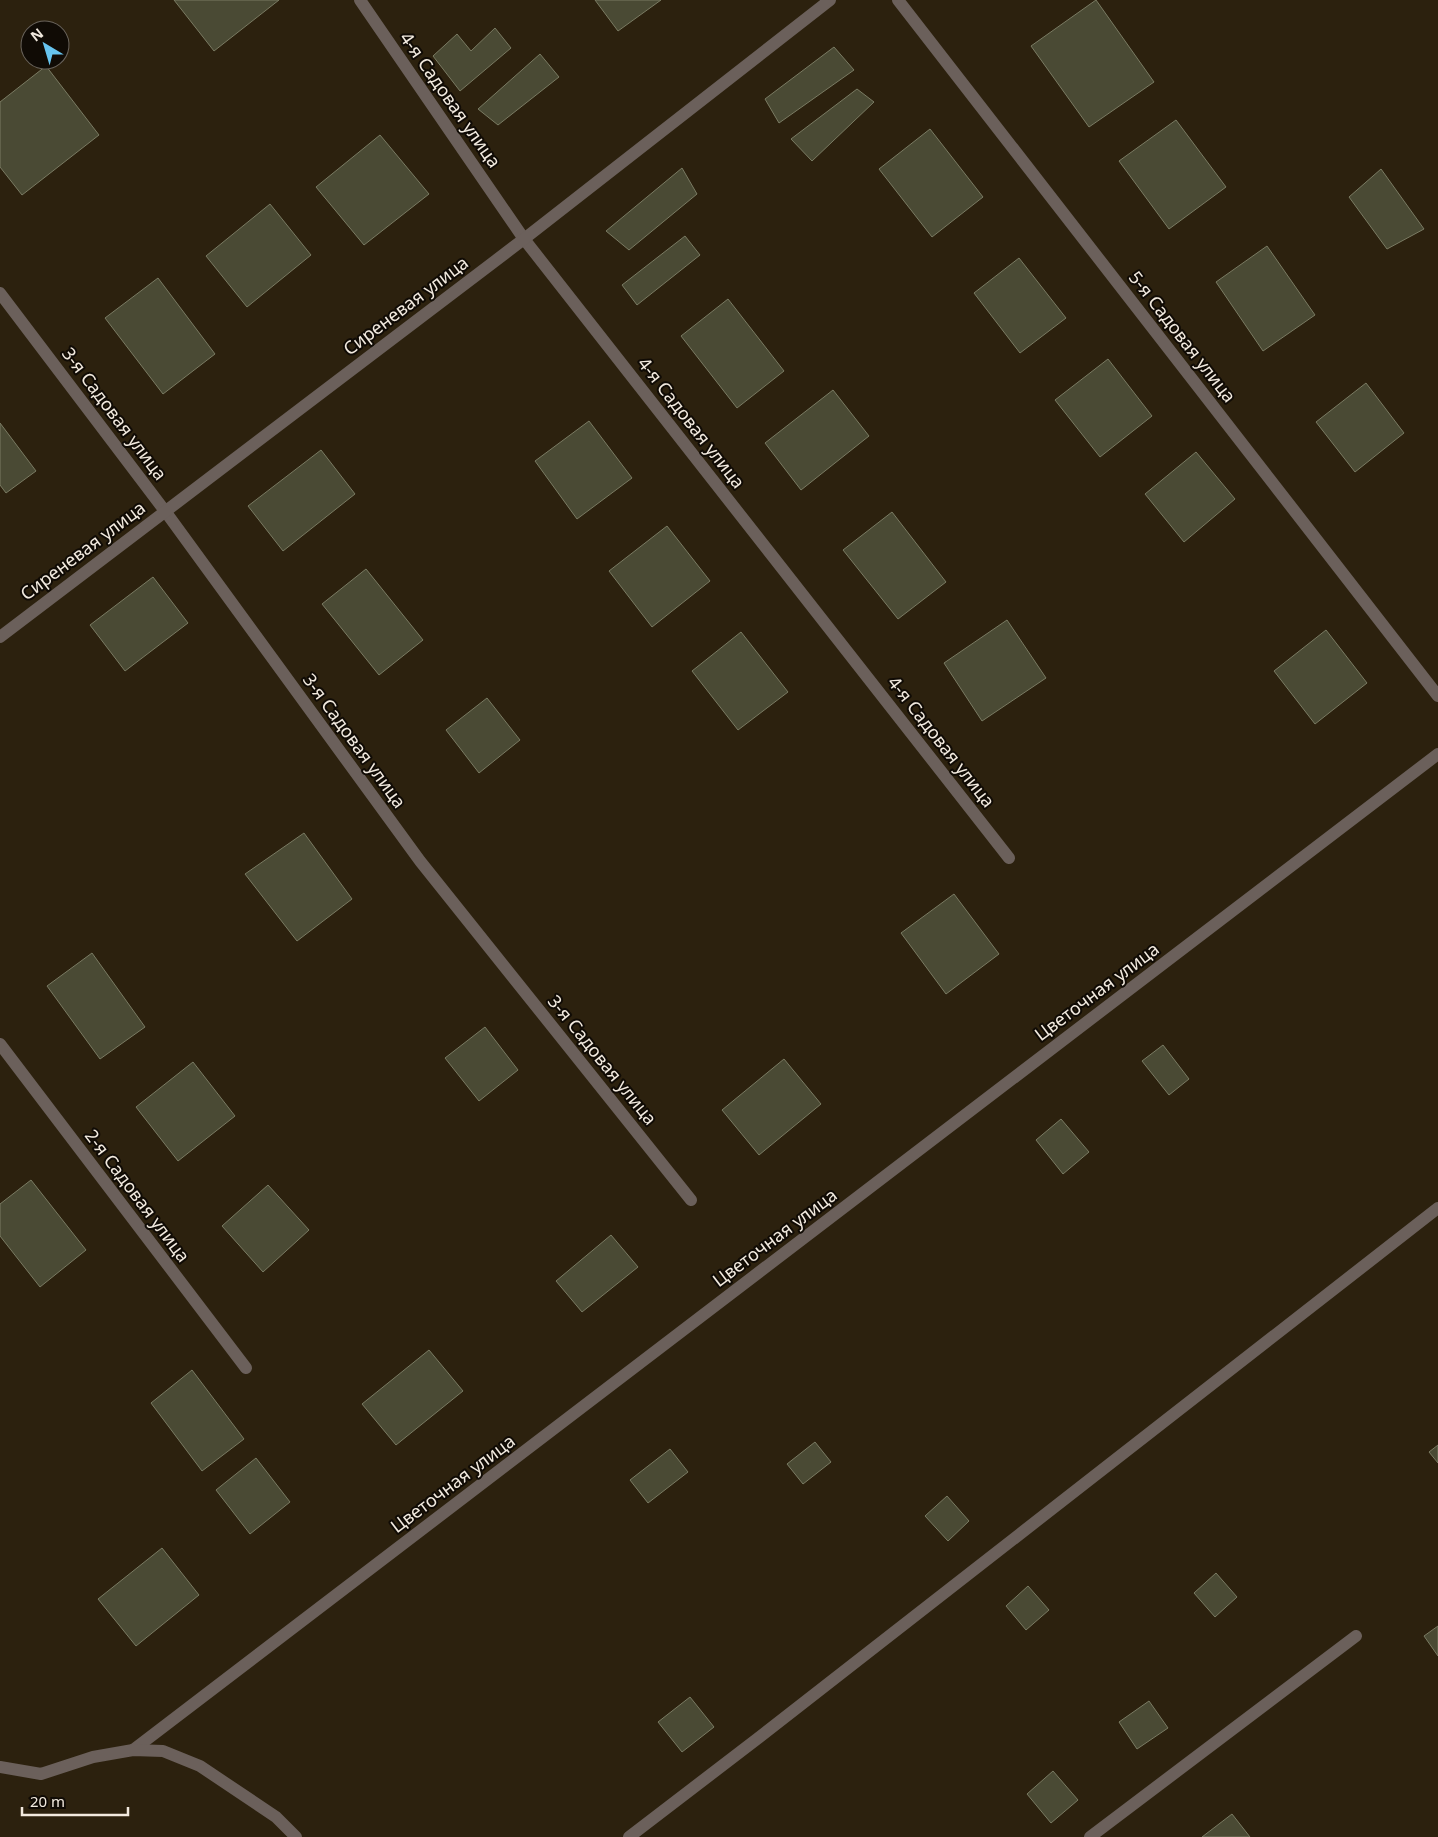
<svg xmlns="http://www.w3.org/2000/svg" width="1438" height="1837" viewBox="0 0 1438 1837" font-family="'Noto Sans',sans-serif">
  <rect width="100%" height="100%" fill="#2c210e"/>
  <g fill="#4a4a34" stroke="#7a7b63">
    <path d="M174 0H279L214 51Z"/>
    <path d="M595 0H661L618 31Z"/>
    <path d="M1096 0 1154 82 1089 127 1031 46Z"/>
    <path d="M495 28 511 48 460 91 433 56 457 34 471 51Z"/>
    <path d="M834 47 854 70 779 123 765 99Z"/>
    <path d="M540 54 559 77 498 125 478 109Z"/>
    <path d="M46 66 99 135 22 195 0 167V102Z"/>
    <path d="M857 89 874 102 812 161 791 139Z"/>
    <path d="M1176 120 1226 187 1169 229 1119 161Z"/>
    <path d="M930 129 983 197 932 237 879 169Z"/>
    <path d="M380 135 429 194 364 245 316 187Z"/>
    <path d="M682 168 697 194 629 250 606 231Z"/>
    <path d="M1381 169 1424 229 1387 249 1349 197Z"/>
    <path d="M270 204 311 255 247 307 206 256Z"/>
    <path d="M685 236 700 255 637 305 622 285Z"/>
    <path d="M1267 246 1315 315 1263 351 1216 282Z"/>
    <path d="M1019 258 1066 318 1020 353 974 293Z"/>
    <path d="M158 278 215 354 163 394 105 318Z"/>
    <path d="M728 299 784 371 737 408 681 336Z"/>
    <path d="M1108 359 1152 416 1100 457 1055 400Z"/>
    <path d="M1366 383 1404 433 1355 472 1316 422Z"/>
    <path d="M833 390 869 436 801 490 765 443Z"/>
    <path d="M589 421 632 478 577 519 535 461Z"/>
    <path d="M0 423 36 471 6 493 0 485Z"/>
    <path d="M321 450 355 494 283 551 248 506Z"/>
    <path d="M1196 452 1235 499 1184 542 1145 494Z"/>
    <path d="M892 512 946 582 898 619 843 550Z"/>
    <path d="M667 526 710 581 652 627 609 571Z"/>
    <path d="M366 569 423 640 379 675 322 604Z"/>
    <path d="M153 577 188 623 125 671 90 625Z"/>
    <path d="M1007 620 1046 678 982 721 944 663Z"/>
    <path d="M1326 630 1367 683 1315 724 1274 671Z"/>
    <path d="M741 632 788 692 738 730 692 671Z"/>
    <path d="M487 698 520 740 479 773 446 730Z"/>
    <path d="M304 833 352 899 297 941 245 874Z"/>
    <path d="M954 894 999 954 946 994 901 933Z"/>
    <path d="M92 953 145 1027 100 1059 47 986Z"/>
    <path d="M485 1027 518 1070 479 1101 445 1058Z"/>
    <path d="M1163 1045 1189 1079 1169 1095 1142 1061Z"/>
    <path d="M784 1059 821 1104 759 1155 722 1110Z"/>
    <path d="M193 1062 235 1116 178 1161 136 1107Z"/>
    <path d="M1061 1119 1089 1152 1063 1174 1036 1140Z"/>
    <path d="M31 1180 86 1250 40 1287 0 1236V1204Z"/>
    <path d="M268 1185 309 1230 263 1272 222 1226Z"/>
    <path d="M611 1235 638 1267 582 1312 556 1281Z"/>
    <path d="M429 1350 463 1391 396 1445 362 1404Z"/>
    <path d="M192 1370 244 1439 202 1471 151 1403Z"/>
    <path d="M815 1442 831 1462 803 1484 787 1464Z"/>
    <path d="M1438 1445V1463L1429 1452Z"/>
    <path d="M670 1449 688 1472 648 1503 630 1480Z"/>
    <path d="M256 1458 290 1502 250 1534 216 1490Z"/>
    <path d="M947 1496 969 1521 948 1541 925 1516Z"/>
    <path d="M162 1548 199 1595 136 1646 98 1599Z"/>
    <path d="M1216 1573 1237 1597 1215 1617 1194 1593Z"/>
    <path d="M1028 1586 1049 1610 1026 1630 1006 1606Z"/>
    <path d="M1438 1626V1656L1424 1636Z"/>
    <path d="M690 1697 714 1727 682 1752 658 1722Z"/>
    <path d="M1149 1701 1168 1728 1137 1749 1119 1722Z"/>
    <path d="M1053 1771 1078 1800 1051 1823 1027 1794Z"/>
    <path d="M1232 1814 1250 1837H1202Z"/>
  </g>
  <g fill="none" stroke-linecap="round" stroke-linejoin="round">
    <g stroke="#6b605b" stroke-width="12">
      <path d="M629 1837 757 1739 1438 1208"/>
      <path d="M1090 1837 1356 1636"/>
    </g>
    <g stroke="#6b605b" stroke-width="12">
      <path d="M360 0 524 239 1009 858"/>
      <path d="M898 0 1438 696"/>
      <path d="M0 293 165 511 420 861 691 1200"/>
      <path d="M0 637 524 239 830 0"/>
      <path d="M0 1044 246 1368"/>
      <path d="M133 1750 1438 754"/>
      <path d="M0 1767 41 1774 93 1757 133 1750 163 1751 200 1766 276 1817 296 1837"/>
    </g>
  </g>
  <g text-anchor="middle" stroke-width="4" stroke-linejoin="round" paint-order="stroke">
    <g font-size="18" fill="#f2eadf" stroke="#100b05">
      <text transform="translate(450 100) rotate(55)" y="6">4-я Садовая улица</text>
      <text transform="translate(406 306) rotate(-37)" y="6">Сиреневая улица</text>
      <text transform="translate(1182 337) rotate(52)" y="6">5-я Садовая улица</text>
      <text transform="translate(114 414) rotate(53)" y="6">3-я Садовая улица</text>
      <text transform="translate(691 423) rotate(52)" y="6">4-я Садовая улица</text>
      <text transform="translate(83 551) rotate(-37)" y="6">Сиреневая улица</text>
      <text transform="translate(354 741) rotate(54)" y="6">3-я Садовая улица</text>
      <text transform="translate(941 742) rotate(52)" y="6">4-я Садовая улица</text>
      <text transform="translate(1097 992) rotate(-37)" y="6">Цветочная улица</text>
      <text transform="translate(602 1060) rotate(51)" y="6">3-я Садовая улица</text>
      <text transform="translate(137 1196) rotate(53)" y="6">2-я Садовая улица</text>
      <text transform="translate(775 1238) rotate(-37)" y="6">Цветочная улица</text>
      <text transform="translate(453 1484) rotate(-37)" y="6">Цветочная улица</text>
    </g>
  </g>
  <g transform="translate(45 45) rotate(322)"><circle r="24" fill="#100b05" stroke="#6a645c"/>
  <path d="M0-4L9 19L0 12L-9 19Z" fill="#67c4ef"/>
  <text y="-8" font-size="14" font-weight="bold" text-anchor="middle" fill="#f2eadf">N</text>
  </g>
  <path d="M22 1807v8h106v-8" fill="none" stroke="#f2eadf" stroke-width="2.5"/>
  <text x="30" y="1807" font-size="15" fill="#f2eadf" stroke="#100b05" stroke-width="4" paint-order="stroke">20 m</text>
</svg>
